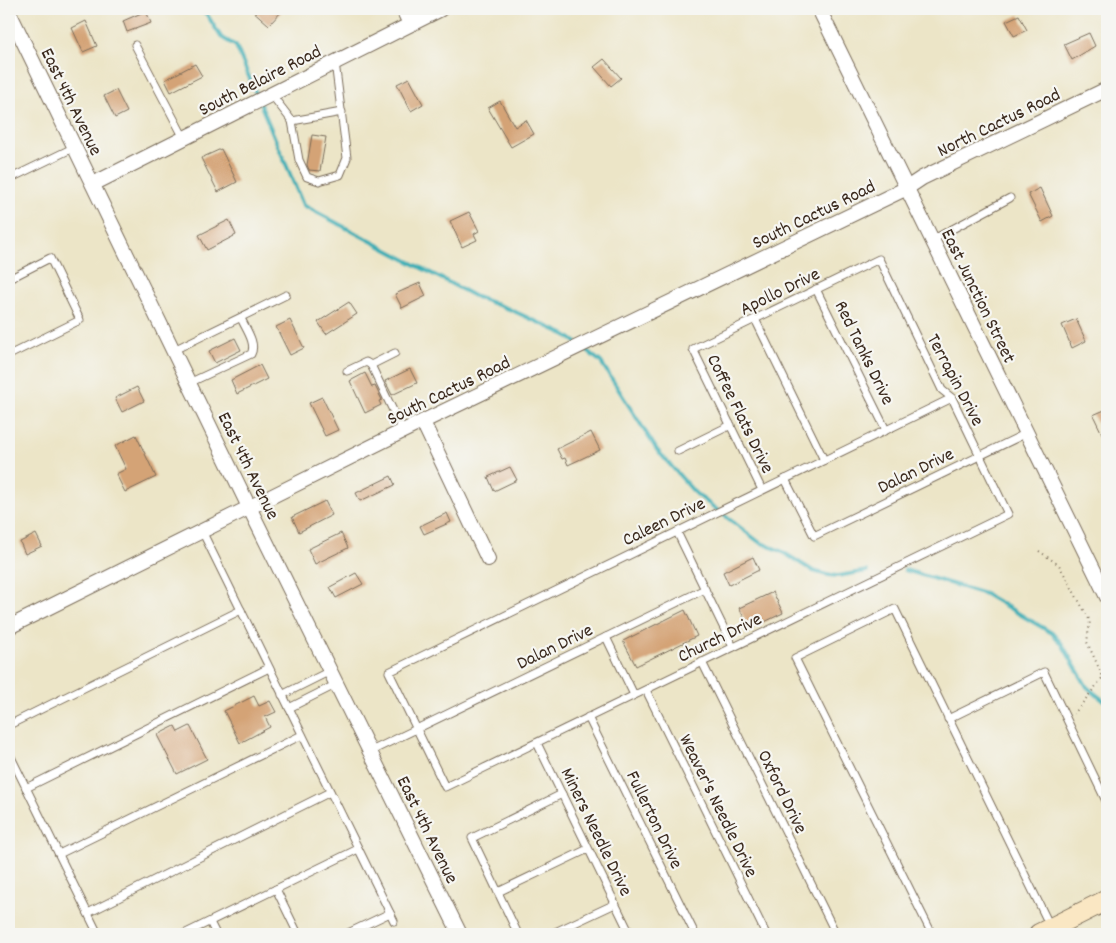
<svg xmlns="http://www.w3.org/2000/svg" width="1116" height="943" viewBox="0 0 1116 943" font-family="Dekko,sans-serif">
  <rect width="100%" height="100%" fill="#f6f6f2"/>
  <filter id="ink" filterUnits="userSpaceOnUse"><feTurbulence type="fractalNoise" baseFrequency=".02" numOctaves="2"/><feDisplacementMap in="SourceGraphic" scale="10" xChannelSelector="R" yChannelSelector="G"/><feConvolveMatrix kernelMatrix="1 2 1 2 8 2 1 2 1" color-interpolation-filters="sRGB"/></filter>
  <filter id="wash" filterUnits="userSpaceOnUse"><feTurbulence type="fractalNoise" baseFrequency=".0096" numOctaves="4" result="noise"/><feDisplacementMap in="SourceGraphic" scale="20" xChannelSelector="R" yChannelSelector="G"/><feGaussianBlur stdDeviation="1.12" result="paint"/><feColorMatrix in="noise" values="0 0 0 0 0 0 0 0 0 0 0 0 0 0 0 0 0 1.4 0 .05"/><feComposite in="paint" operator="in"/></filter>
  <g filter="url(#wash)">
    <rect width="100%" height="100%" fill="#ece5c7"/>
    <g fill="none" stroke-linecap="round" stroke-linejoin="round">
      <g stroke="#3daeb5" stroke-width="4">
        <path d="M187 9 206 13 221 37 236 46 303 205 476 297 509 309 566 335 577 343"/>
        <path d="M582 347 601 362 657 450 695 493 759 542 781 551 813 571 827 575 838 576 867 571"/>
        <path d="M905 570 985 594 1052 633 1062 644 1087 687 1103 700 1107 701"/>
      </g>
    </g>
    <g id="blocks">
      <g fill="#d4a376">
        <path d="M251 9H284L269 25Z"/>
        <path d="M146 11 151 23 127 32 123 21Z"/>
        <path d="M1019 15 1027 30 1014 36 1006 21Z"/>
        <path d="M86 21 97 46 83 52 72 28Z"/>
        <path d="M1089 33 1095 46 1072 60 1064 44Z"/>
        <path d="M604 59 621 78 611 86 594 67Z"/>
        <path d="M195 64 202 76 171 92 165 80Z"/>
        <path d="M409 78 423 104 411 111 397 84Z"/>
        <path d="M116 90 127 112 115 118 104 96Z"/>
        <path d="M500 101 515 127 526 120 534 134 511 147 488 108Z"/>
        <path d="M312 135 326 137 320 171 309 170 307 165Z"/>
        <path d="M221 149 237 182 218 192 201 158Z"/>
        <path d="M1040 188 1053 216 1042 222 1028 194Z"/>
        <path d="M469 212 479 231 474 234 477 240 462 247 450 221Z"/>
        <path d="M229 220 236 235 207 250 199 235Z"/>
        <path d="M420 283 426 296 402 308 395 294Z"/>
        <path d="M349 302 357 314 326 334 318 322Z"/>
        <path d="M1076 319 1086 341 1072 348 1062 325Z"/>
        <path d="M290 320 304 348 290 355 276 327Z"/>
        <path d="M235 338 241 350 215 363 209 351Z"/>
        <path d="M260 365 267 379 237 394 231 380Z"/>
        <path d="M410 369 417 383 392 395 385 381Z"/>
        <path d="M365 373 372 387 375 386 382 400 379 401 381 405 365 413 350 381Z"/>
        <path d="M137 387 144 401 122 412 115 398Z"/>
        <path d="M322 397 338 430 325 436 309 403Z"/>
        <path d="M1107 409V444L1093 415Z"/>
        <path d="M591 432 600 450 568 465 565 458 562 459 557 449Z"/>
        <path d="M136 435 156 477 125 492 116 474 126 469 115 446Z"/>
        <path d="M510 467 517 480 494 491 488 477Z"/>
        <path d="M391 476 395 485 360 501 356 493Z"/>
        <path d="M325 501 332 515 299 532 292 517Z"/>
        <path d="M447 513 451 522 424 534 420 526Z"/>
        <path d="M341 533 348 548 315 564 308 549Z"/>
        <path d="M36 534 42 546 25 554 20 542Z"/>
        <path d="M753 557 759 570 729 585 723 572Z"/>
        <path d="M356 573 363 584 336 598 330 587Z"/>
        <path d="M773 592 783 613 750 629 739 608Z"/>
        <path d="M685 610 697 636 636 666 623 641Z"/>
        <path d="M254 696 259 706 270 701 276 712 265 717 270 727 240 743 224 711Z"/>
        <path d="M175 726 178 732 190 726 207 759 177 774 157 735Z"/>
      </g>
    </g>
  </g>
  <g filter="url(#ink)">
    <use href="#blocks" fill-opacity="0" stroke="#796b59" stroke-width="1"/>
    <g fill="none" stroke-linecap="round" stroke-linejoin="round">
      <defs>
        <g id="service">
          <path d="M135 45 184 138"/>
          <path d="M271 94 292 121 299 160 307 177 319 181 340 175 347 158 335 62"/>
          <path d="M292 121 342 112"/>
          <path d="M9 179 75 147"/>
          <path d="M932 240 1010 198"/>
          <path d="M9 279 50 258 80 320 9 355"/>
          <path d="M816 289 886 430"/>
          <path d="M755 319 824 460"/>
          <path d="M174 350 286 295"/>
          <path d="M371 365 403 431"/>
          <path d="M347 371 366 362 371 365 395 353"/>
          <path d="M189 383 251 354C257 343 245 328 241 318"/>
          <path d="M678 451 731 425"/>
          <path d="M785 479 814 536 1027 433"/>
          <path d="M762 490 693 349 879 259 942 390 952 398 1008 514 445 787 389 672 952 398"/>
          <path d="M202 531 394 921"/>
          <path d="M677 532 733 647"/>
          <path d="M606 637 634 695"/>
          <path d="M702 662 836 934"/>
          <path d="M646 690 766 934"/>
          <path d="M282 695 330 671"/>
          <path d="M289 708 337 684"/>
          <path d="M588 717 695 934"/>
          <path d="M948 719 1044 672 1107 803"/>
          <path d="M9 725 241 610"/>
          <path d="M537 743 630 934"/>
          <path d="M369 752 705 589"/>
          <path d="M9 753 98 934"/>
          <path d="M26 788 269 668"/>
          <path d="M59 854 302 735"/>
          <path d="M276 889 298 934"/>
          <path d="M498 892 588 849"/>
          <path d="M88 913 330 792"/>
          <path d="M210 922 216 934"/>
          <path d="M184 934 358 849"/>
          <path d="M346 934 390 913"/>
          <path d="M518 934 472 838 562 794"/>
          <path d="M551 934 615 904"/>
          <path d="M932 934 795 658 895 609 1050 926"/>
        </g>
        <g id="minor">
          <path d="M403 9 410 24"/>
          <path d="M819 9 1107 597"/>
          <path d="M9 12 249 507 460 934"/>
          <path d="M93 184 441 9"/>
          <path d="M423 422 488 559"/>
          <path d="M9 627 403 431 907 188 922 178 1107 89"/>
        </g>
        <path id="secondary" d="M1039 934 1107 900"/>
      </defs>
      <use href="#service" stroke="#796b59" stroke-width="9"/>
      <use href="#minor" stroke="#796b59" stroke-width="16"/>
      <use href="#secondary" stroke="#796b59" stroke-width="22"/>
      <path stroke="#796b59" stroke-width="2" stroke-dasharray="1 4" stroke-linecap="butt" d="M1039 551 1059 565 1090 621 1087 642 1103 677 1074 714"/>
      <use href="#service" stroke="#fff" stroke-width="7"/>
      <use href="#minor" stroke="#fff" stroke-width="14"/>
      <use href="#secondary" stroke="#fae7c3" stroke-width="20"/>
    </g>
  </g>
  <g text-anchor="middle" stroke-width="4.5" stroke-linejoin="round" paint-order="stroke">
    <g font-size="19" fill="#3b2a1e" stroke="#f6f6f2">
      <text transform="translate(259 79) rotate(-27)" y="7">South Belaire Road</text>
      <text transform="translate(73 101) rotate(64)" y="7">East 4th Avenue</text>
      <text transform="translate(998 121) rotate(-26)" y="7">North Cactus Road</text>
      <text transform="translate(813 213) rotate(-26)" y="7">South Cactus Road</text>
      <text transform="translate(779 290) rotate(-26)" y="7">Apollo Drive</text>
      <text transform="translate(980 295) rotate(64)" y="7">East Junction Street</text>
      <text transform="translate(866 352) rotate(64)" y="7">Red Tanks Drive</text>
      <text transform="translate(957 379) rotate(62)" y="7">Terrapin Drive</text>
      <text transform="translate(448 389) rotate(-26)" y="7">South Cactus Road</text>
      <text transform="translate(742 413) rotate(64)" y="7">Coffee Flats Drive</text>
      <text transform="translate(250 465) rotate(64)" y="7">East 4th Avenue</text>
      <text transform="translate(915 469) rotate(-26)" y="7">Dalan Drive</text>
      <text transform="translate(663 520) rotate(-26)" y="7">Caleen Drive</text>
      <text transform="translate(719 636) rotate(-26)" y="7">Church Drive</text>
      <text transform="translate(554 645) rotate(-26)" y="7">Dalan Drive</text>
      <text transform="translate(784 791) rotate(64)" y="7">Oxford Drive</text>
      <text transform="translate(720 805) rotate(64)" y="7">Weaver's Needle Drive</text>
      <text transform="translate(656 819) rotate(64)" y="7">Fullerton Drive</text>
      <text transform="translate(429 829) rotate(64)" y="7">East 4th Avenue</text>
      <text transform="translate(598 831) rotate(64)" y="7">Miners Needle Drive</text>
    </g>
  </g>
  <rect width="1116" height="943" fill="none" stroke="#f6f6f2" stroke-width="30"/>
</svg>
